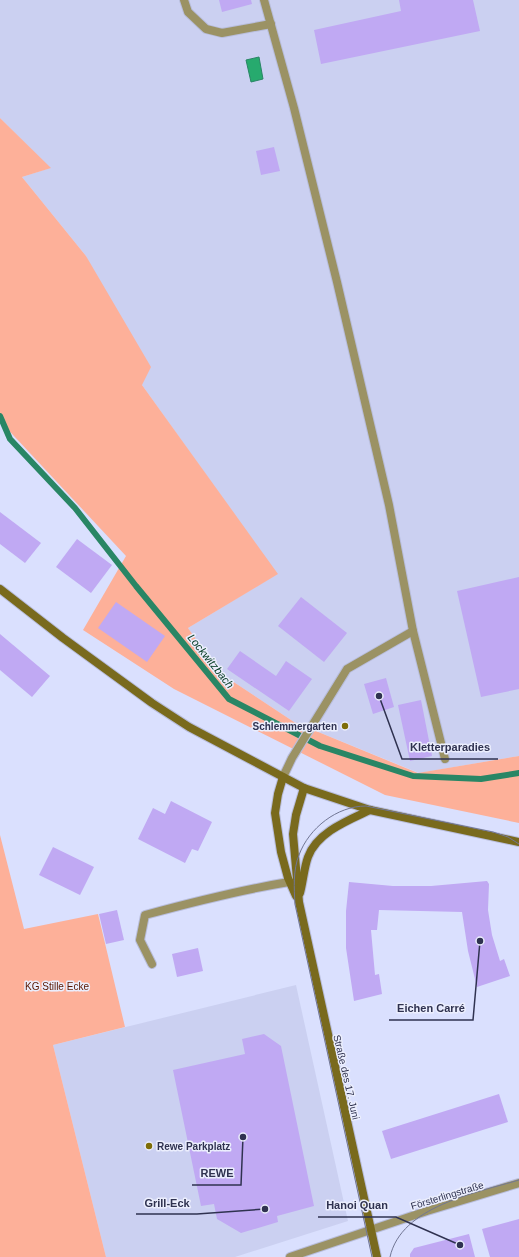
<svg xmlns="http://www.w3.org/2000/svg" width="519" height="1257" viewBox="0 0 519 1257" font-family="Helvetica,sans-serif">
  <rect width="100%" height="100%" fill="#dae0fe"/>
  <g fill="#cbd0f1">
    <path d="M0 0H519V756L419 773 294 722 220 673 188 628 277 574 142 385 86 256 22 177 50 168 0 118Z"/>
    <path d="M296 985 348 1221 235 1257H106L53 1045Z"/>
  </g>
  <g fill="#fdb099">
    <path d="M0 118 51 168 22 177 86 256 151 367 142 385 278 574 188 628 220 673 294 722 418 773 519 756V823L385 795 174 689 83 630 126 556 0 421Z"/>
    <path d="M0 835 24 929 98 914 125 1027 53 1045 106 1257H0Z"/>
  </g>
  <path fill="#27aa6e" stroke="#298665" d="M259 57 263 79 251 82 246 60Z"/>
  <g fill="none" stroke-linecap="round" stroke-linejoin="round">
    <path stroke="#298665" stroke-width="6" d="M0 416 10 439 75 508 136 586 229 699 320 746 413 776 481 779 519 773"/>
  </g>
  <g fill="#c0a9f3">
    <path d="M219 0H251L252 4 222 12Z"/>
    <path d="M399 0H473L480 31 321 64 314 30 401 11Z"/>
    <path d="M274 147 280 171 261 175 256 151Z"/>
    <path d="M0 512 41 543 25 563 0 544Z"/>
    <path d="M77 539 112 565 91 593 56 567Z"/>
    <path d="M519 577V689L481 697 457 591Z"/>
    <path d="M301 597 347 633 324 662 278 626Z"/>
    <path d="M116 602 165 636 147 662 98 628Z"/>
    <path d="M0 634 50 676 32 697 0 670Z"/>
    <path d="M240 651 276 676 286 661 312 679 289 711 227 669Z"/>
    <path d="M386 678 394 707 373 714 364 684Z"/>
    <path d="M421 700 432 756 410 761 398 705Z"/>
    <path d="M171 801 212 822 198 851 192 849 185 863 138 839 153 808 165 814Z"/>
    <path d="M53 847 94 867 80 895 39 875Z"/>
    <path d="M487 881 489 884 488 910 492 935 500 961 504 959 510 976 477 987 468 951 462 912 379 910 377 930H371L375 975 379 974 382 994 354 1001 346 948V911L349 882 393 886H431Z"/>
    <path d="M117 910 124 940 106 944 99 914Z"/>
    <path d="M198 948 203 971 177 977 172 954Z"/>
    <path d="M264 1034 281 1046 314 1206 277 1216 278 1222 241 1233 217 1219 214 1204 201 1206 173 1070 245 1054 242 1039Z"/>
    <path d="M499 1094 508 1122 391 1159 382 1131Z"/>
    <path d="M519 1219V1257H490L482 1229Z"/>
    <path d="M469 1234 475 1257H410V1254L414 1248Z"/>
  </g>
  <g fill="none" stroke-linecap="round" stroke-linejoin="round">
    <defs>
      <g id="lane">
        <path d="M184 0 188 12 206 29 222 33 271 24"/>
        <path d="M264 0 294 108 337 282 389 505 413 631 347 669 292 758 283 777"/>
        <path d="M413 631 445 759"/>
        <path d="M152 964 140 940 145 915C193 902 240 890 289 882"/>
      </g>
      <path id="street" d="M290 1257 427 1211 519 1183"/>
      <g id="secondary">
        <path d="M0 589 63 638 152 703 189 727 304 788 370 810 519 842"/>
        <path d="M283 777 278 794 275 813 281 852 288 878 296 896"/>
        <path d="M304 788 296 815 293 834 299 902 377 1257"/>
        <path d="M300 893C303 882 304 868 308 857 317 832 349 820 370 810"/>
      </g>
    </defs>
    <use href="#lane" stroke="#b8bddb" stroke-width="10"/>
    <use href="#street" stroke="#b8bddb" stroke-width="10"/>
    <use href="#secondary" stroke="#b8bddb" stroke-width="10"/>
    <use href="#lane" stroke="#9b9264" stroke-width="8"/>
    <use href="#street" stroke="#9b9264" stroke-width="8"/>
    <use href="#secondary" stroke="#796a1d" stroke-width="8"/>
    <g stroke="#717694" stroke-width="1">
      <path d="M372 1257 295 904C294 888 293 870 299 855 309 828 337 806 366 806L493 832 508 837 519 844"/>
      <path d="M390 1257C401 1206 476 1193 519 1180"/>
    </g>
  </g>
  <g fill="#7e6d07" stroke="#ebeefd" stroke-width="1.5">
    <circle cx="345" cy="726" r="4"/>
    <circle cx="149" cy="1146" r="4"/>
  </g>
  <g text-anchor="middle" stroke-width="3" stroke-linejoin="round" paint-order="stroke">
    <g font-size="10" font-weight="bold" fill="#2f3250" stroke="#ebeefd" text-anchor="end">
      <text x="337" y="730">Schlemmergarten</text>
      <text x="157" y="1150" text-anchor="start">Rewe Parkplatz</text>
    </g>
    <g font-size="10" fill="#591600" stroke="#ebeefd">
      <text x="57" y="990">KG Stille Ecke</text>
    </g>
    <g font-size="10" fill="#2f3250" stroke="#ebeefd">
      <text transform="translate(347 1077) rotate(77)" y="4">Straße des 17. Juni</text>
      <text transform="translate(447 1195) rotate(-17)" y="4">Försterlingstraße</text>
    </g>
    <g font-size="11" font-style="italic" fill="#053a22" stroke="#ebeefd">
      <text transform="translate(211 661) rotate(51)" y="4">Lockwitzbach</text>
    </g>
  </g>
  <path fill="none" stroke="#2f3250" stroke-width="1.5" d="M379 696L402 759H498M480 941L473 1020H389M243 1137L241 1185H192M265 1209L197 1214H136M460 1245L396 1217H318"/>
  <g fill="#2f3250" stroke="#ebeefd" stroke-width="1.5">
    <circle cx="379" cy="696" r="4"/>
    <circle cx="480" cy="941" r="4"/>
    <circle cx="243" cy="1137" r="4"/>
    <circle cx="265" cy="1209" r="4"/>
    <circle cx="460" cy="1245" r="4"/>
  </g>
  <g font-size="11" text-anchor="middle" font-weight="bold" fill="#2f3250" stroke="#ebeefd" stroke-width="3" stroke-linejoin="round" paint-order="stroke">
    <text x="450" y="751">Kletterparadies</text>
    <text x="431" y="1012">Eichen Carré</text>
    <text x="217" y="1177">REWE</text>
    <text x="167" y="1207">Grill-Eck</text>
    <text x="357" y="1209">Hanoi Quan</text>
  </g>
</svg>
